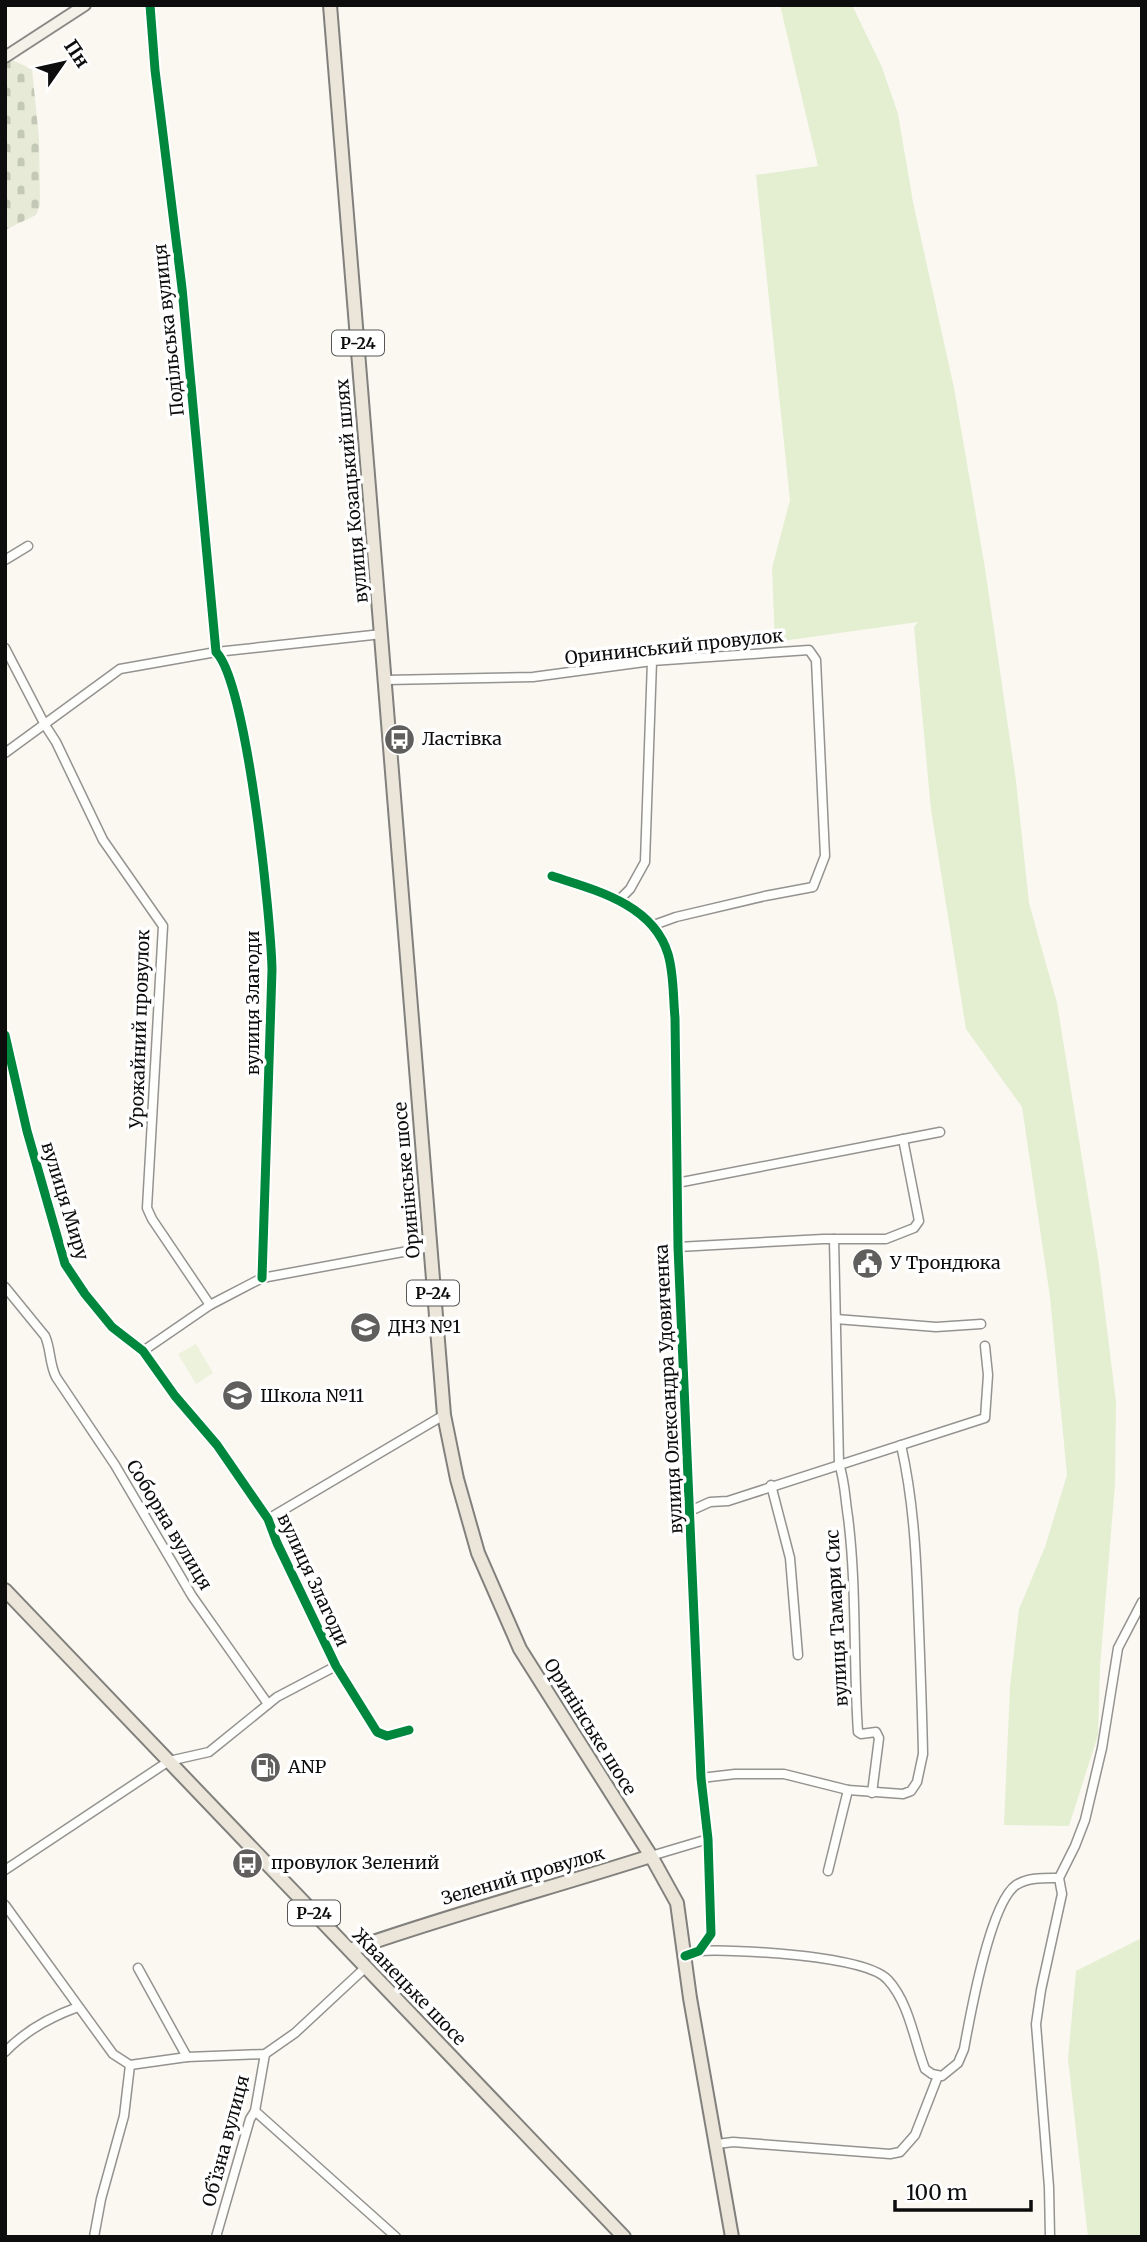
<svg xmlns="http://www.w3.org/2000/svg" width="1147" height="2242" viewBox="0 0 1147 2242" font-family="Merriweather,serif">
  <defs>
    <pattern id="cemetery-stones" width="16" height="16" patternUnits="userSpaceOnUse" patternTransform="scale(1.75)"><rect width="16" height="16" fill="#e6ead6"/><path d="M2 7V4a2 2 0 0 1 4 0v3zM10 15v-3a2 2 0 0 1 4 0v3z" fill="#c4c8b6"/></pattern>
  </defs>
  <rect width="100%" height="100%" fill="#faf8f1"/>
  <g fill="#e4efd2">
    <path d="M780 5H852L882 67 898 114 913 202 954 388 985 568 1016 781 1029 903 1057 1003 1099 1264 1116 1402 1115 1484 1100 1667 1098 1735 1069 1826 1004 1825 1010 1686 1019 1609 1045 1547 1067 1475 1050 1297 1022 1107 966 1029 931 810 914 627 918 622 775 642 772 568 790 500 756 175 818 166Z"/>
    <path d="M1142 1926V2237H1088L1068 2059 1076 1971 1140 1939Z"/>
  </g>
  <path fill="url(#cemetery-stones)" d="M12 60 32 69 39 139 40 205 36 215 5 230V64Z"/>
  <path fill="#edf2dc" d="M196 1344 213 1373 196 1384 178 1354Z"/>
  <g fill="none" stroke-linecap="round" stroke-linejoin="round">
    <defs>
      <g id="street">
        <path d="M150 5 155 70 182 288 216 652C247 682 271 919 272 970L262 1278"/>
        <path d="M5 560 28 546"/>
        <path d="M5 648 45 725 56 742 103 840 163 926 147 1208 152 1219 210 1305"/>
        <path d="M386 680 533 677 652 661 809 650 816 660 825 856 813 887 765 896 676 917 651 926"/>
        <path d="M5 753 120 669 216 652 382 634"/>
        <path d="M552 876C595 890 653 904 668 954 674 974 673 997 675 1018L678 1247 701 1778 708 1839 711 1934 699 1951 685 1956"/>
        <path d="M620 899 630 889 645 862 652 661"/>
        <path d="M5 1035 27 1131 65 1264 85 1294 112 1327 143 1351 175 1396 217 1445 268 1519 277 1543 336 1666 377 1732 387 1736 409 1730"/>
        <path d="M677 1183 940 1132"/>
        <path d="M834 1239 839 1464C845 1481 845 1499 848 1517 857 1588 853 1660 858 1732L861 1734 876 1732 879 1738 872 1793"/>
        <path d="M678 1247 823 1239H886L914 1228 919 1221 903 1139"/>
        <path d="M5 1287 45 1336C51 1349 49 1363 56 1377L115 1465 192 1596 268 1704"/>
        <path d="M836 1319 936 1327 981 1324"/>
        <path d="M143 1351 210 1305 262 1278 430 1247"/>
        <path d="M771 1485 790 1558 798 1655"/>
        <path d="M690 1511 710 1502 728 1501 985 1418 988 1375 985 1346"/>
        <path d="M268 1519 444 1415"/>
        <path d="M701 1778 735 1774H784L848 1790 903 1794 911 1791 917 1782 923 1754C922 1704 920 1654 918 1604 916 1551 913 1498 901 1445"/>
        <path d="M651 1856 708 1839"/>
        <path d="M5 1870 169 1761 209 1752 277 1697 336 1666"/>
        <path d="M828 1871 848 1790"/>
        <path d="M5 1905 113 2054 130 2065"/>
        <path d="M699 1951C734 1949 866 1955 888 1980 909 2003 914 2040 925 2069L932 2074 942 2076 958 2063 964 2049C970 2016 990 1903 1016 1885 1029 1877 1045 1878 1059 1878"/>
        <path d="M138 1968 187 2057"/>
        <path d="M5 2052C26 2030 50 2017 78 2007"/>
        <path d="M130 2065 187 2057 265 2054 295 2033 366 1967"/>
        <path d="M255 2111 396 2237"/>
        <path d="M717 2144 733 2142 890 2154 900 2152 915 2135 938 2076"/>
        <path d="M94 2237 101 2199 124 2116 130 2065"/>
        <path d="M216 2237 250 2119 255 2111 265 2054"/>
        <path d="M1050 2237 1049 2187 1036 2024 1041 1990 1062 1894 1059 1878 1075 1846 1085 1820 1102 1748 1118 1648 1142 1602"/>
      </g>
      <path id="secondary" d="M5 57 85 5"/>
      <g id="primary">
        <path d="M330 5 444 1415 457 1479 478 1553 520 1649 651 1856 677 1903 690 1998 732 2237"/>
        <path d="M5 1590 624 2237"/>
        <path d="M350 1950C449 1915 551 1888 651 1856"/>
      </g>
    </defs>
    <use href="#street" stroke="#949390" stroke-width="11"/>
    <use href="#secondary" stroke="#8a8986" stroke-width="14"/>
    <use href="#primary" stroke="#81807d" stroke-width="16"/>
    <use href="#street" stroke="#fefefd" stroke-width="8"/>
    <use href="#secondary" stroke="#f4f2e8" stroke-width="10"/>
    <use href="#primary" stroke="#ebe6d9" stroke-width="12"/>
    <defs>
      <g id="cycleway">
        <path d="M150 5 155 70 182 288 216 652C247 682 271 919 272 970L262 1278"/>
        <path d="M552 876C595 890 653 904 668 954 674 974 673 997 675 1018L678 1247 701 1778 708 1839 711 1934 699 1951 685 1956"/>
        <path d="M5 1035 27 1131 65 1264 85 1294 112 1327 143 1351 175 1396 217 1445 268 1519 277 1543 336 1666 377 1732 387 1736 409 1730"/>
      </g>
    </defs>
    <use href="#cycleway" stroke="#fff" stroke-width="13"/>
    <use href="#cycleway" stroke="#00873e" stroke-width="9"/>
  </g>
  <defs>
    <symbol id="bus-disc" viewBox="-11 -11 22 22"><circle r="9.5" fill="#605f5d" stroke="#fff"/><path d="M-5-6H5V4H4V6H2V4H-2V6H-4V4H-5ZM-3.5-4V0h7V-4ZM-3.5 1.2v1.5H-2V1.2ZM2 1.2v1.5H3.5V1.2Z" fill="#fff"/></symbol>
    <symbol id="civic-disc" viewBox="-11 -11 22 22"><circle r="9.5" fill="#605f5d" stroke="#fff"/><path d="M-.6-6.5H3V-4.5H.6V-3L4-1V1h2V6H-6V1h2V-1L-.6-3ZM-1.2 2.5V6h2.4V2.5Z" fill="#fff"/></symbol>
    <symbol id="school-disc" viewBox="-11 -11 22 22"><circle r="9.5" fill="#605f5d" stroke="#fff"/><path d="M0-5L7-2L0 1L-7-2ZM-4 1L0 2.5L4 1V4Q0 6-4 4Z" fill="#fff"/></symbol>
    <symbol id="fuel-disc" viewBox="-11 -11 22 22"><circle r="9.5" fill="#605f5d" stroke="#fff"/><path d="M-5.5-6h7V0h2V4h1.3V-2.5L3-4.5l.8-.8L6-3V5H2.5V1h-1V6h-7ZM-4.2-4.7v3.2H.2V-4.7Z" fill="#fff"/></symbol>
  </defs>
  <g fill-rule="evenodd">
    <use href="#bus-disc" x="382" y="722" width="35" height="35"/>
    <use href="#civic-disc" x="850" y="1246" width="35" height="35"/>
    <use href="#school-disc" x="348" y="1310" width="35" height="35"/>
    <use href="#school-disc" x="220" y="1378" width="35" height="35"/>
    <use href="#fuel-disc" x="248" y="1750" width="35" height="35"/>
    <use href="#bus-disc" x="230" y="1846" width="35" height="35"/>
  </g>
  <g text-anchor="middle" stroke-width="7" stroke-linejoin="round" paint-order="stroke">
    <g fill="#fff" stroke="#565656" stroke-width="2">
      <rect x="332" y="330.5" width="52" height="25" rx="5"/>
      <rect x="407" y="1280.5" width="52" height="25" rx="5"/>
      <rect x="288" y="1900.5" width="52" height="25" rx="5"/>
    </g>
    <g font-size="16" font-weight="bold" fill="#0d0d0d">
      <text x="358" y="349">Р-24</text>
      <text x="433" y="1299">Р-24</text>
      <text x="314" y="1919">Р-24</text>
    </g>
    <g font-size="18" fill="#0d0d0d" stroke="#fff">
      <text transform="translate(169 330) rotate(-96)" y="6">Подільська вулиця</text>
      <text transform="translate(352 491) rotate(-95)" y="6">вулиця Козацький шлях</text>
      <text transform="translate(674 647) rotate(-6)" y="6">Орининський провулок</text>
      <text transform="translate(253 1003) rotate(-90)" y="6">вулиця Злагоди</text>
      <text transform="translate(140 1029) rotate(-88)" y="6">Урожайний провулок</text>
      <text transform="translate(407 1180) rotate(-95)" y="6">Оринінське шосе</text>
      <text transform="translate(65 1201) rotate(73)" y="6">вулиця Миру</text>
      <text transform="translate(669 1389) rotate(-93)" y="6">вулиця Олександра Удовиченка</text>
      <text transform="translate(169 1525) rotate(59)" y="6">Соборна вулиця</text>
      <text transform="translate(313 1580) rotate(65)" y="6">вулиця Злагоди</text>
      <text transform="translate(837 1618) rotate(-93)" y="6">вулиця Тамари Сис</text>
      <text transform="translate(590 1727) rotate(58)" y="6">Оринінське шосе</text>
      <text transform="translate(523 1876) rotate(-16)" y="6">Зелений провулок</text>
      <text transform="translate(409 1987) rotate(46)" y="6">Жванецьке шосе</text>
      <text transform="translate(226 2141) rotate(-75)" y="6">Обʼїзна вулиця</text>
    </g>
    <g font-size="18" fill="#0d0d0d" stroke="#fff" text-anchor="start">
      <text x="422" y="745">Ластівка</text>
      <text x="890" y="1269">У Трондюка</text>
      <text x="388" y="1333">ДНЗ №1</text>
      <text x="260" y="1402">Школа №11</text>
      <text x="288" y="1773">ANP</text>
      <text x="271" y="1869">провулок Зелений</text>
    </g>
  </g>
  <rect width="1147" height="2242" fill="none" stroke="#0d0d0d" stroke-width="14"/>
  <g transform="translate(63 63) rotate(56)" stroke="#ffffff" stroke-width="5" paint-order="stroke">
  <path d="M0-5L12 26L0 18L-12 26Z" fill="#0d0d0d"/>
  <text y="-10" font-size="19" font-weight="bold" text-anchor="middle" fill="#0d0d0d">Пн</text>
  </g>
  <path d="M895 2200v10h136v-10" fill="none" stroke="#0d0d0d" stroke-width="3.5"/>
  <text x="906" y="2200" font-size="21" fill="#0d0d0d" stroke="#ffffff" stroke-width="5" paint-order="stroke">100 m</text>
</svg>
